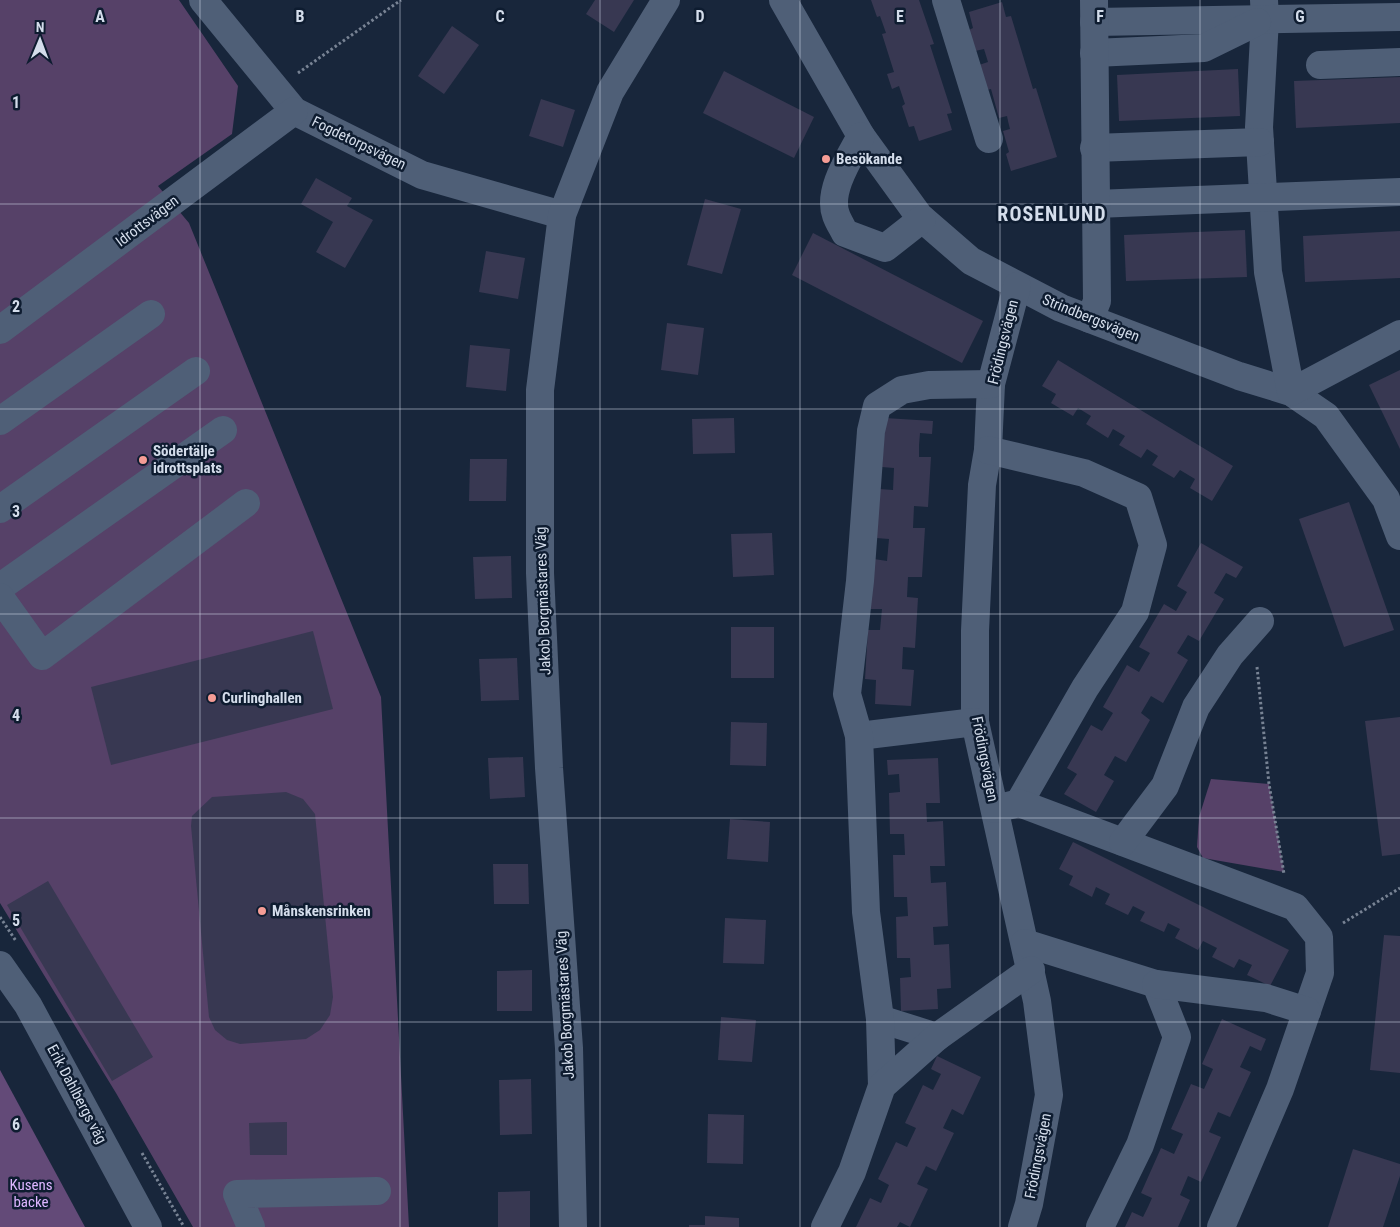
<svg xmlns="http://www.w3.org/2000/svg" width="1400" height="1227" viewBox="0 0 1400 1227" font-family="'Roboto Condensed',sans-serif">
  <rect width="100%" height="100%" fill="#18263b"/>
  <g fill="#564168">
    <path d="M0 0H179L238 86 232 134 158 186 189 223 381 697 409 1227H193L116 1093 0 903Z"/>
    <path d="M1211 779 1269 784 1284 872 1203 858 1197 847 1199 817Z"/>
  </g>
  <path fill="#634a78" d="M0 1070 85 1227H0Z"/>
  <g fill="#383852">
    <path d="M595 0H634L614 32 586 14Z"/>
    <path d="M871 0H919L934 44 930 45 952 113 947 114 952 130 919 141 914 126 909 127 902 106 905 104 899 86 892 89 887 74 894 72 882 34 886 33 880 16 877 17Z"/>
    <path d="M1002 2 1006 17 1011 16 1033 89 1036 88 1057 157 1011 171 1006 154 1009 152 1003 131 1010 129 1008 121 1007 116 999 118 991 89 986 90 979 65 988 62 984 49 975 51 969 30 973 28 969 12Z"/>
    <path d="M452 26 479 45 444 94 418 76Z"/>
    <path d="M1238 69 1240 116 1119 121 1117 75Z"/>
    <path d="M724 71 814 117 794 158 703 113Z"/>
    <path d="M1400 77V123L1296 128 1294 81Z"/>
    <path d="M541 99 575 110 563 147 529 136Z"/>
    <path d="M316 178 352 198 347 206 373 220 345 268 316 252 333 222 301 204Z"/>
    <path d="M705 199 741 209 722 274 687 265Z"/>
    <path d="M1245 230 1247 277 1126 281 1124 235Z"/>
    <path d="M1400 231V278L1305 282 1303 236Z"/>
    <path d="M813 233 983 321 962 363 792 275Z"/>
    <path d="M486 251 525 258 518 299 479 292Z"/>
    <path d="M667 323 704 328 698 375 661 370Z"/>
    <path d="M470 345 510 349 506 391 466 387Z"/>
    <path d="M1058 360 1233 466 1212 501 1190 488 1195 479 1180 470 1174 478 1152 465 1158 456 1147 449 1141 458 1119 445 1125 436 1113 429 1108 438 1086 424 1091 416 1078 408 1073 416 1051 403 1056 394 1042 386Z"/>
    <path d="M1400 370V449L1369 385Z"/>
    <path d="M734 418 735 453 693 454 692 419Z"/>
    <path d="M885 418 933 421 932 434 920 433 919 445V457H931L928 507 914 506 913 528H925L922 577H908L907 597 918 598 915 648 903 647 902 669 914 670 911 706 875 704 876 680 865 679 868 630H880L882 609H870L874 559 887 561 889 539 876 538 879 489 893 490 894 468 882 467Z"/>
    <path d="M470 459H507L506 501H469Z"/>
    <path d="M1349 502 1394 630 1344 647 1299 519Z"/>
    <path d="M772 533 774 575 733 577 731 534Z"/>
    <path d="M1201 543 1243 567 1236 578 1226 573 1214 593 1224 599 1199 641 1188 635 1177 653 1188 660 1163 703 1151 696 1141 713 1150 720 1126 762 1115 756 1104 775 1114 781 1096 812 1064 794 1077 774 1067 768 1091 725 1102 731 1113 713 1103 707 1127 665 1139 672 1150 653 1139 647 1164 604 1176 611 1187 592 1177 586Z"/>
    <path d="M511 556 512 598 475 599 473 557Z"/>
    <rect x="731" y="627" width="43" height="51"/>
    <path d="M313 631 333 709 111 765 91 687Z"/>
    <path d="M517 658 519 700 481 701 479 659Z"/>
    <path d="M1400 717V854L1382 856 1365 721Z"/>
    <path d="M731 722 767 723 766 766 730 765Z"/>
    <path d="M523 757 525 797 490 799 488 758Z"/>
    <path d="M938 758 940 803H926L927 822 943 821 945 866H930L931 883 946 882 948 926 933 927 934 945 949 944 951 988 937 989 938 1009 901 1011 900 978 911 977 910 958H897L896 917 908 916 907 897H894L893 855H905L904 834H890L889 793 900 792 899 774 888 775 887 760Z"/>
    <path d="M286 792 303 799 315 814 333 997 330 1015 320 1030 306 1039 240 1044 227 1040 215 1030 209 1017 191 826 192 816 212 797Z"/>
    <path d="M730 819 770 822 768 862 727 859Z"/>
    <path d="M1073 842 1289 950 1270 986 1247 975 1252 965 1239 959 1234 968 1212 957 1217 948 1203 941 1198 950 1175 938 1180 929 1168 923 1164 932 1140 921 1145 912 1133 906 1128 915 1105 904 1110 894 1096 887 1092 897 1069 885 1073 876 1059 869Z"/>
    <path d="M493 864H528L529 904H494Z"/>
    <path d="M48 881 153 1057 112 1081 7 905Z"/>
    <path d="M725 918 766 920 764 964 723 963Z"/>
    <path d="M1384 935 1400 936V1073L1370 1070Z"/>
    <path d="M532 970V1011H497V971Z"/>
    <path d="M721 1017 756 1020 752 1062 718 1060Z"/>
    <path d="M1222 1019 1266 1039 1261 1051 1250 1046 1240 1067 1251 1072 1230 1117 1218 1112 1209 1132 1221 1137 1201 1182 1188 1176 1180 1195 1190 1200 1178 1227H1125L1132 1212 1143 1217 1148 1207 1152 1198 1141 1193 1161 1148 1174 1154 1183 1134 1171 1129 1191 1084 1204 1089 1213 1069 1202 1064Z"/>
    <path d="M937 1056 981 1077 963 1115 952 1109 943 1128 954 1133 936 1171 926 1166 917 1184 928 1189 910 1227 900 1222 897 1227H856L870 1198 881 1203 889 1185 878 1179 896 1142 907 1147 916 1128 905 1123 923 1085 933 1090 941 1074 931 1069Z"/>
    <path d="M531 1079 532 1134 500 1135 499 1080Z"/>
    <path d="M708 1114 744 1115 743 1164 707 1163Z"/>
    <path d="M287 1122V1155H250L249 1123Z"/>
    <path d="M1353 1149 1400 1164V1176L1383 1227H1328Z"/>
    <path d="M530 1191V1227H498V1192Z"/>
    <path d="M705 1216 739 1218V1227H689V1225H705Z"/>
  </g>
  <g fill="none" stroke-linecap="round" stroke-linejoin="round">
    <g stroke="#788394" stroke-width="3" stroke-dasharray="2.5 2.5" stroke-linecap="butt">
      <path d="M298 73 401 0"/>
      <path d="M1257 667 1269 784 1284 874"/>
      <path d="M0 917 16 941"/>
      <path d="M1343 923 1400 888"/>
      <path d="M142 1153 184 1227"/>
    </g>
    <g stroke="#4f5f77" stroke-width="28">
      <path d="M203 0 294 111 422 175 562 215"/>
      <path d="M783 0 861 136 919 216 971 261 1061 308 1239 376 1291 392 1326 416 1386 499 1400 536"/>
      <path d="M946 0 989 139"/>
      <path d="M1264 0 1265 19 1259 127 1268 272 1291 392 1400 334"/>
      <path d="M1094 22 1400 17"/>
      <path d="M1094 53 1204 48 1257 22"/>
      <path d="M1320 65 1400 62"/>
      <path d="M861 136C850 157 827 191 836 215 838 221 842 227 845 233L885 248 922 219"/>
      <path d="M1094 148 1260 142"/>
      <path d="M1096 204 1400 192"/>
      <path d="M1017 286 991 384 988 450 982 485 975 631V722L1037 1001 1049 1095 1029 1204 1022 1227"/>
      <path d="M1090 319 1097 301 1094 0"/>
      <path d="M0 330 294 111"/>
      <path d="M0 421 151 314"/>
      <path d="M988 450 1084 473 1138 497 1153 545 1135 612 1085 688 1019 803"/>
      <path d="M0 509 196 371"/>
      <path d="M0 587 223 430"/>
      <path d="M0 597 42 656 246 503"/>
      <path d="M859 736 975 722"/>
      <path d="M995 809 1019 803 1295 907 1319 937 1320 973 1280 1089 1221 1227"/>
      <path d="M1123 842 1165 786 1196 707 1230 655 1260 621"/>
      <path d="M1025 943 1156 984 1177 1037 1140 1145 1100 1227"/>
      <path d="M0 965 28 1005 148 1227"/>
      <path d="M1156 984 1266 998 1307 1011"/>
      <path d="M880 1019 937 1037"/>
      <path d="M882 1086 880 1019 866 912 859 736 847 694 860 581 871 431 877 406 902 390 929 385 991 384"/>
      <path d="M251 1227 237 1194 377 1191"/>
      <path d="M573 1227 569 1048 549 768 540 573V390L562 215 610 92 666 0"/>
      <path d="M825 1227 852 1172 882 1086 937 1037 1031 970"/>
    </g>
  </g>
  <path fill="none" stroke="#d4ddeb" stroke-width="1" stroke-opacity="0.55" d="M200 0V1227M400 0V1227M600 0V1227M800 0V1227M1000 0V1227M1200 0V1227M0 204H1400M0 409H1400M0 614H1400M0 818H1400M0 1022H1400"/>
  <g fill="#f59c95" stroke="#0e1c30" stroke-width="2">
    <circle cx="826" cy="159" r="5"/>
    <circle cx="143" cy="460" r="5"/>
    <circle cx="212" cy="698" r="5"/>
    <circle cx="262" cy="911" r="5"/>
  </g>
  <g text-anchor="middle" stroke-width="5" stroke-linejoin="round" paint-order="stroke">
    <g font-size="15" fill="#d4ddeb" stroke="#0e1c30">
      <text transform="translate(359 143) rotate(26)" y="5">Fogdetorpsvägen</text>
      <text transform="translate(147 221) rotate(-37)" y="5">Idrottsvägen</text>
      <text transform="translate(1091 318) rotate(22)" y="5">Strindbergsvägen</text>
      <text transform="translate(1003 342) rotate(-76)" y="5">Frödingsvägen</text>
      <text transform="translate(543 601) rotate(-92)" y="5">Jakob Borgmästares Väg</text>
      <text transform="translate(985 759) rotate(79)" y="5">Frödingsvägen</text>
      <text transform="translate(565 1005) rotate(-93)" y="5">Jakob Borgmästares Väg</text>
      <text transform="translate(77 1094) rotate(62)" y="5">Erik Dahlbergs väg</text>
      <text transform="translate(1038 1156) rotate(-79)" y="5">Frödingsvägen</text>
    </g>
    <g font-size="15" font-weight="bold" fill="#d4ddeb" stroke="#0e1c30" text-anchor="start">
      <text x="836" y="164">Besökande</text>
      <text x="153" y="456">Södertälje<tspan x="153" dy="17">idrottsplats</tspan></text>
      <text x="222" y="703">Curlinghallen</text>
      <text x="272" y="916">Månskensrinken</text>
    </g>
    <g font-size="15" fill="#ddb5ff" stroke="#0e1c30">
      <text x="31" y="1190">Kusens<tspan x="31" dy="17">backe</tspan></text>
    </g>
    <g font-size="20" font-weight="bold" letter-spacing="1" fill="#d4ddeb" stroke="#0e1c30">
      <text x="1052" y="221">ROSENLUND</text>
    </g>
  </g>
  <g font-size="16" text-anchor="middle" font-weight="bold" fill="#d4ddeb" stroke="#0e1c30" stroke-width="5" stroke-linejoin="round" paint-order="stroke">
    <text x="100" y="22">A</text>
    <text x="300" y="22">B</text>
    <text x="500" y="22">C</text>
    <text x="700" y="22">D</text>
    <text x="900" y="22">E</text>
    <text x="1100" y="22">F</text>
    <text x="1300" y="22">G</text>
    <text x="16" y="108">1</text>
    <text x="16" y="312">2</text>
    <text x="16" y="517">3</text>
    <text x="16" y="721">4</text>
    <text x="16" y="926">5</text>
    <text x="16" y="1130">6</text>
  </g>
  <g transform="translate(40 40) rotate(1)" stroke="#0e1c30" stroke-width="4" paint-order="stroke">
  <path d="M0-4L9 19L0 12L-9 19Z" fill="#d4ddeb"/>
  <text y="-8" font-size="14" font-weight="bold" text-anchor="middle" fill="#d4ddeb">N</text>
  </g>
</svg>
